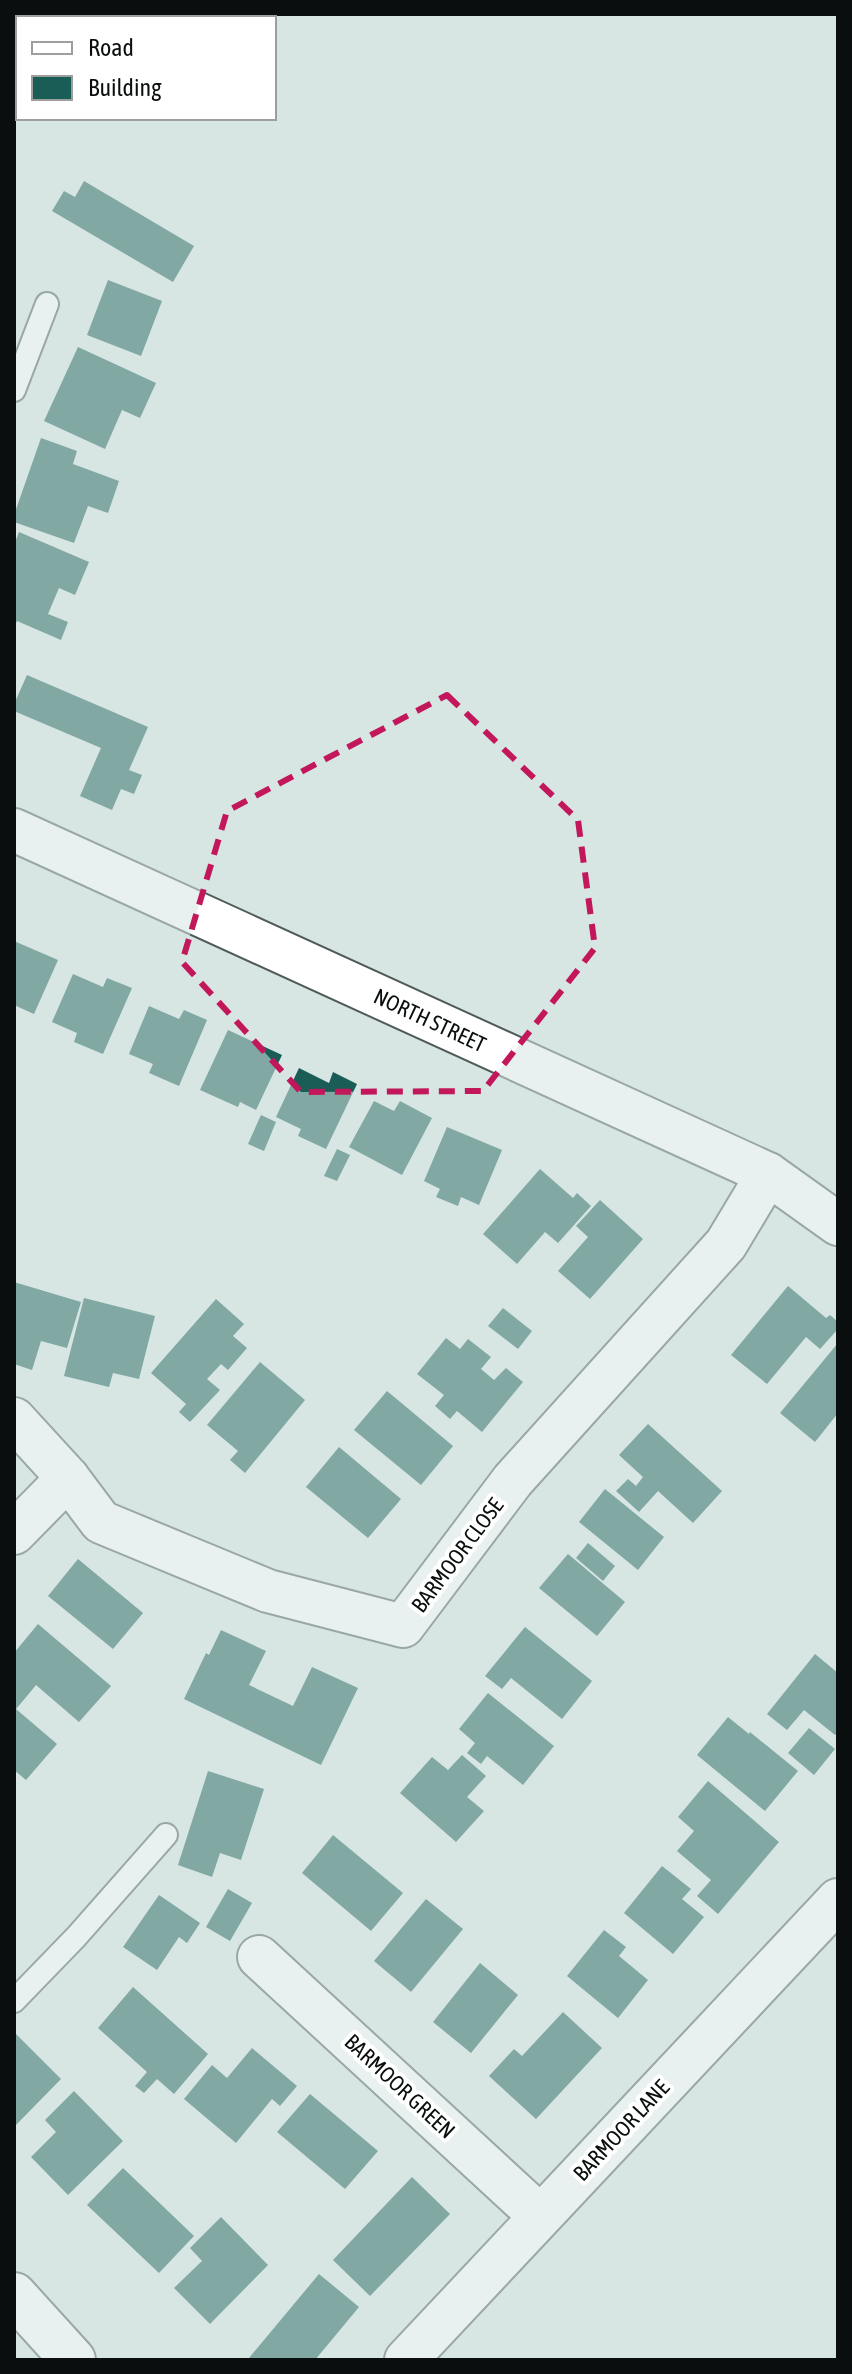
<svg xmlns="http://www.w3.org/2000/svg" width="852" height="2374" viewBox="0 0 852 2374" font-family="'Asap Condensed',sans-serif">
  <rect width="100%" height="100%" fill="#d7e5e3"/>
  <g fill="#195d56">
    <path d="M84 181 194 246 173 282 52 211 64 191 75 197Z"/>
    <path d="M108 280 162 301 141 356 87 335Z"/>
    <path d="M78 347 156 383 140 418 122 410 105 449 44 421Z"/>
    <path d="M41 438 77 451 73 464 119 481 108 513 88 506 74 543 14 522V515Z"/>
    <path d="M19 532 89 562 75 595 59 588 48 614 68 622 61 640 17 621 14 627V545Z"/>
    <path d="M27 675 148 727 129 770 142 775 134 794 121 789 112 810 80 796 101 748 14 711V704Z"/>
    <path d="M14 941 58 960 34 1014 14 1005Z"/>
    <path d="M73 974 103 987 107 978 132 988 103 1054 74 1042 77 1033 52 1022Z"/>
    <path d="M149 1006 179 1019 184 1010 207 1020 179 1086 149 1073 153 1064 129 1054Z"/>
    <path d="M228 1030 282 1055 256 1110 240 1102 238 1107 200 1090Z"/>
    <path d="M299 1068 329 1083 333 1072 357 1084 326 1149 298 1136 301 1129 276 1117Z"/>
    <path d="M374 1101 394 1111 400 1101 432 1118 402 1175 349 1147Z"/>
    <path d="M261 1115 276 1122 264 1151 248 1144Z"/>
    <path d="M447 1127 502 1150 479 1205 461 1197 458 1206 436 1197 440 1189 424 1181Z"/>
    <path d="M337 1149 350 1155 337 1181 324 1176Z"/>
    <path d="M540 1169 573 1198 577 1193 591 1206 558 1243 545 1232 517 1264 483 1234Z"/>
    <path d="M600 1200 643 1239 590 1299 558 1271 588 1237 576 1226Z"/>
    <path d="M14 1282 81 1302 67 1348 41 1341 32 1370 14 1364Z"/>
    <path d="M788 1286 826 1318 830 1315 838 1322V1329L820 1349 806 1337 767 1384 731 1355Z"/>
    <path d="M84 1298 155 1316 139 1379 113 1373 109 1387 64 1376Z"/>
    <path d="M216 1299 244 1324 233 1336 247 1348 228 1370 221 1364 207 1379 220 1390 190 1422 179 1412 186 1404 151 1373Z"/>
    <path d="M503 1308 532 1331 518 1349 488 1326Z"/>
    <path d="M446 1338 460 1349 468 1339 491 1357 481 1369 494 1380 506 1368 523 1382 482 1432 457 1411 450 1419 435 1406 444 1395 417 1374Z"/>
    <path d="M838 1343V1413L815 1442 780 1413Z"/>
    <path d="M260 1362 305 1400 245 1473 230 1460 238 1451 207 1425Z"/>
    <path d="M387 1391 453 1446 421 1485 354 1430Z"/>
    <path d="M648 1424 722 1491 693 1523 658 1491 639 1512 616 1491 628 1479 636 1486 643 1477 619 1455Z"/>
    <path d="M339 1447 401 1499 368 1538 306 1487Z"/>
    <path d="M605 1489 664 1537 638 1570 579 1522Z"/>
    <path d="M588 1543 615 1566 603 1581 576 1558Z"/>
    <path d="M568 1554 625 1602 597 1636 539 1588Z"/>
    <path d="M78 1559 143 1613 113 1649 48 1596Z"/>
    <path d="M38 1624 111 1686 79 1722 36 1685 27 1696 16 1709 57 1744 26 1780 14 1770V1653Z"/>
    <path d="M525 1627 592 1681 562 1719 511 1678 502 1689 485 1676Z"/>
    <path d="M221 1630 266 1651 249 1685 293 1706 312 1667 358 1688 321 1765 184 1699 206 1653 209 1655Z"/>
    <path d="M815 1654 838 1673V1732L835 1735 804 1710 787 1730 767 1714Z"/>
    <path d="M488 1693 554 1746 523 1785 487 1756 481 1764 467 1753 475 1743 459 1729Z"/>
    <path d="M728 1717 749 1734 750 1732 798 1771 765 1811 697 1755Z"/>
    <path d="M809 1728 835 1749 814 1775 788 1753Z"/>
    <path d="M462 1755 486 1776 467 1797 484 1811 456 1842 400 1793 432 1757 448 1770Z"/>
    <path d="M208 1771 264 1789 241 1860 220 1853 212 1877 178 1865Z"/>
    <path d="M708 1781 779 1842 718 1914 697 1896 711 1880 677 1851 694 1831 678 1817Z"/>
    <path d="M333 1835 403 1893 371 1931 302 1873Z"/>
    <path d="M662 1866 691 1889 682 1899 704 1917 673 1954 624 1913Z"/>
    <path d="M228 1889 252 1903 230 1941 206 1927Z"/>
    <path d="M159 1895 200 1923 187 1943 179 1937 157 1970 123 1947Z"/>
    <path d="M426 1899 463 1929 411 1992 374 1961Z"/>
    <path d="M604 1930 626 1947 619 1956 648 1980 618 2018 567 1976Z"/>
    <path d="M480 1963 518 1995 471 2053 433 2022Z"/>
    <path d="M133 1987 208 2054 174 2094 157 2079 144 2093 135 2086 147 2072 98 2028Z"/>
    <path d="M563 2012 602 2048 536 2119 489 2076 514 2049 522 2056Z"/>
    <path d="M14 2032 61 2079 14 2127Z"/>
    <path d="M252 2048 297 2086 280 2106 272 2099 236 2143 184 2099 212 2065 227 2078Z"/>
    <path d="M74 2091 123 2141 68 2195 31 2157 56 2132 45 2120Z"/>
    <path d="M310 2094 378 2151 345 2189 277 2132Z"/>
    <path d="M123 2168 194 2236 159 2273 87 2205Z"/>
    <path d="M412 2177 450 2214 370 2296 333 2260Z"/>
    <path d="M221 2217 268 2265 210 2324 174 2288 202 2261 190 2248Z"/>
    <path d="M319 2274 359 2307 315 2360H252L249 2358Z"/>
  </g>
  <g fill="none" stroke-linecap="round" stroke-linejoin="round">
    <defs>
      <g id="service">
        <path d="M14 390 47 304"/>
        <path d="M14 2001 76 1937 166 1835"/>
      </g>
      <g id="minor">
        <path d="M14 830 768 1174 838 1224"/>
        <path d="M14 1419 68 1478"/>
        <path d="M14 1533 68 1478 101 1522 268 1591 403 1626 513 1480 726 1244 768 1174"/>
        <path d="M259 1957 540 2216"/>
        <path d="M406 2360 838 1900"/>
      </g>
      <path id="trunk" d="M14 2295 73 2360"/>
    </defs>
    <use href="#service" stroke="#4f5b59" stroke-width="26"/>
    <use href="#minor" stroke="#4f5b59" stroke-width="46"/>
    <use href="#trunk" stroke="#4f5b59" stroke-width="48"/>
    <use href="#service" stroke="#fff" stroke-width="22"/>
    <use href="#minor" stroke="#fff" stroke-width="42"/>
    <use href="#trunk" stroke="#fff" stroke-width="44"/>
  </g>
  <path d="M0 0H852V2374H0ZM447 695 578 820 595 948 483 1091 301 1092 182 962 227 811Z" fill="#d7e5e3" fill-opacity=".55" fill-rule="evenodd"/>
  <path fill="none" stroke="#c2185b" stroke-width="6" stroke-dasharray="16 10" stroke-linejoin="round" d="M447 695 578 820 595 948 483 1091 301 1092 182 962 227 811Z"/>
  <g text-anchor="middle" stroke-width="8" stroke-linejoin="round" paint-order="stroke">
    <g font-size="22" fill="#0a0e0e" stroke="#fff">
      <text transform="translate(430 1020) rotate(25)" y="8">NORTH STREET</text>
      <text transform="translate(457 1555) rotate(-53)" y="8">BARMOOR CLOSE</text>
      <text transform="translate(400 2086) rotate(43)" y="8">BARMOOR GREEN</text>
      <text transform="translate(621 2130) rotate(-47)" y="8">BARMOOR LANE</text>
    </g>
  </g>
  <rect width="852" height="2374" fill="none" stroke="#0a0e0e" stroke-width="32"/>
  <rect x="16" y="16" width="260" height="104" fill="#ffffff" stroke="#9d9f9f" stroke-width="2"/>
  <rect x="32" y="42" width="40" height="12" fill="#ffffff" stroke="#9d9f9f" stroke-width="2"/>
  <text x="88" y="56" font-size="24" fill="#0a0e0e">Road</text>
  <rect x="32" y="76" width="40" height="24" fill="#195d56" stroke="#9d9f9f" stroke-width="2"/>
  <text x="88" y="96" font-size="24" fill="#0a0e0e">Building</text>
</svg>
